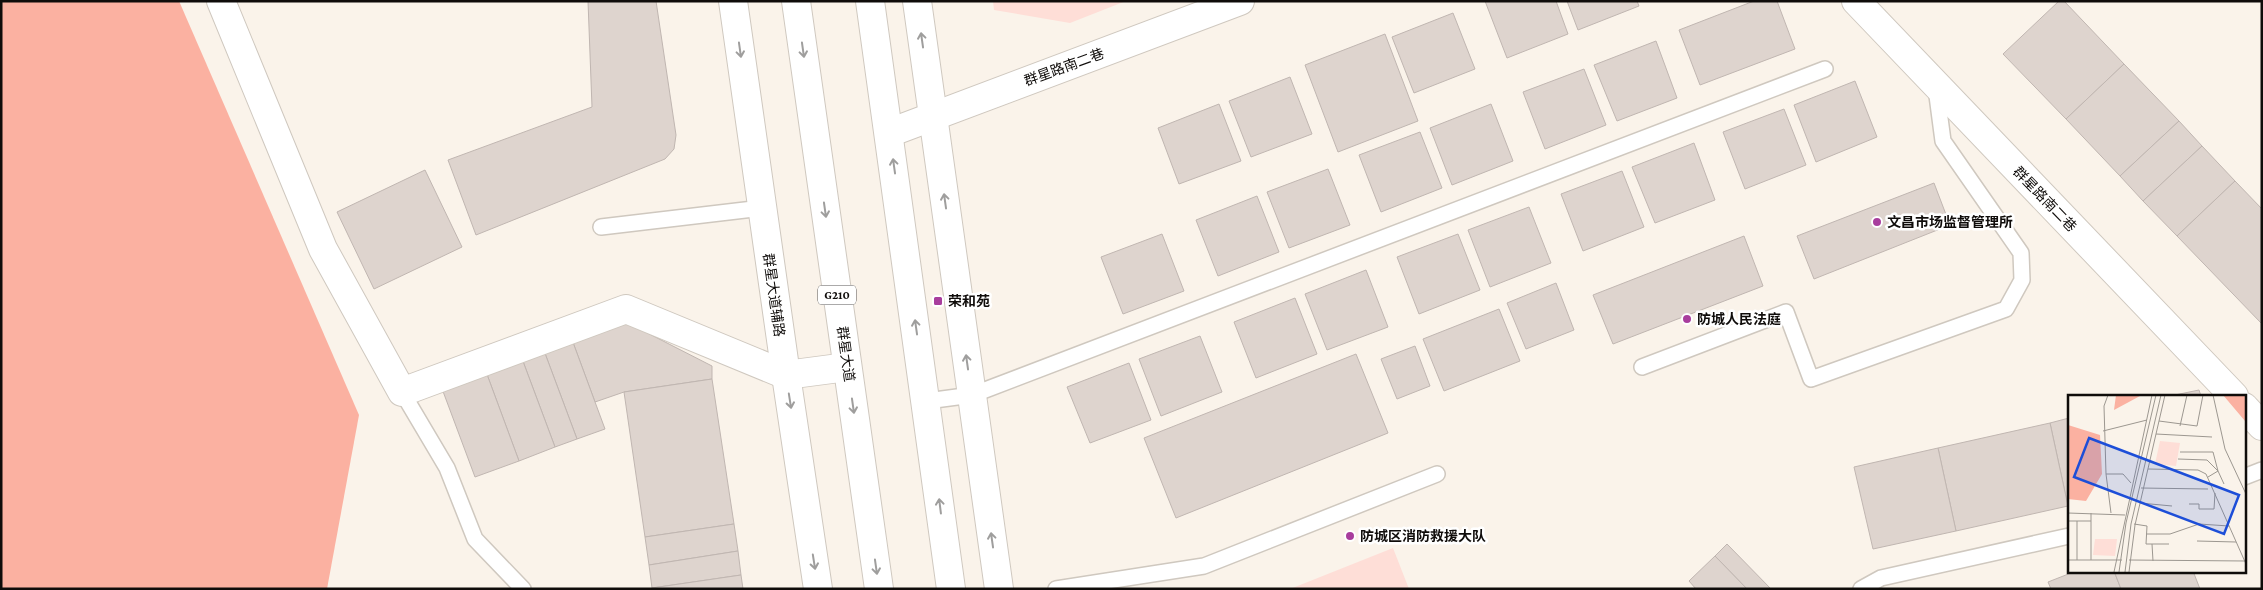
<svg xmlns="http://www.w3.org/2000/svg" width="2263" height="590" viewBox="0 0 2263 590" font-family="'Crimson Pro','Noto Sans SC',serif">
  <rect width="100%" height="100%" fill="#faf3ea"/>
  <g fill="#feded7">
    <path d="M993 1H1126L1070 23 994 10Z"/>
    <path d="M1393 548 1409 589H1290Z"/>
  </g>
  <path fill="#fbb1a1" d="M1 1H179L359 415 327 589H1Z"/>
  <g fill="#ded4ce" stroke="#c0b6b1">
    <path d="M588 1H656L676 135 674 149 665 159 476 235 448 160 592 107Z"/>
    <path d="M1485 1H1556L1568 34 1507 58Z"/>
    <path d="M1567 1H1637L1639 6 1578 30Z"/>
    <path d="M1754 1H1777L1795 49 1700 85 1679 30Z"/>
    <path d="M2059 1H2064L2124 64 2066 119 2003 54Z"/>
    <path d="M1453 13 1475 69 1414 93 1392 37Z"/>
    <path d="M1385 34 1418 121 1338 152 1305 65Z"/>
    <path d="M1656 41 1677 98 1617 121 1594 65Z"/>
    <path d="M2124 64 2179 121 2120 176 2066 119Z"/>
    <path d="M1584 69 1606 125 1545 149 1523 92Z"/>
    <path d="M1290 77 1312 134 1251 157 1229 101Z"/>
    <path d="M1855 81 1877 137 1816 162 1794 105Z"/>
    <path d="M1219 104 1241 161 1179 184 1158 128Z"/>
    <path d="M1491 104 1513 161 1452 185 1430 128Z"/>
    <path d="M1784 109 1806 165 1745 189 1723 132Z"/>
    <path d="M2179 121 2202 146 2143 201 2120 176Z"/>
    <path d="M1420 132 1442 188 1381 212 1359 155Z"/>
    <path d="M1694 143 1715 200 1655 223 1632 167Z"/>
    <path d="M2202 146 2235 181 2177 236 2143 201Z"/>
    <path d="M1328 169 1350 225 1289 248 1267 192Z"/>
    <path d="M425 170 462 247 374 289 337 212Z"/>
    <path d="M1622 171 1644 227 1583 251 1561 194Z"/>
    <path d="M2235 181 2262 209V324L2177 236Z"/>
    <path d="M1934 183 1950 225 1814 279 1797 236Z"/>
    <path d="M1257 196 1279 252 1218 276 1196 220Z"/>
    <path d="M1529 207 1551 263 1490 287 1468 230Z"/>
    <path d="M1162 234 1184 291 1123 314 1101 257Z"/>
    <path d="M1458 234 1480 290 1419 314 1397 257Z"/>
    <path d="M1744 236 1763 286 1613 344 1593 295Z"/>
    <path d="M1366 270 1388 327 1327 350 1305 294Z"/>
    <path d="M1556 283 1574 330 1526 349 1507 303Z"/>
    <path d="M1295 298 1317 354 1256 378 1234 322Z"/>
    <path d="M1499 309 1520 361 1444 391 1423 339Z"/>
    <path d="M622 320 712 366V379L624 392 595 402 571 337Z"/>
    <path d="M1200 336 1222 392 1161 416 1139 359Z"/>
    <path d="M571 337 605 429 577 439 543 348Z"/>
    <path d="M1415 346 1430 386 1397 399 1381 359Z"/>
    <path d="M543 348 577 439 555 447 521 356Z"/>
    <path d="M1356 354 1388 433 1176 518 1144 438Z"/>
    <path d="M521 356 555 447 519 461 485 369Z"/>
    <path d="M1129 363 1151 420 1090 443 1067 387Z"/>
    <path d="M485 369 519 461 475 477 441 386Z"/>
    <path d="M712 379 734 524 645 537 624 392Z"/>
    <path d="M2199 390 2201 396H2170Z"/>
    <path d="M2069 418V506H2068L2050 423Z"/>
    <path d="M2050 423 2068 506 1956 531 1938 448Z"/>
    <path d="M1938 448 1956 531 1873 549 1854 467Z"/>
    <path d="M734 524 738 551 649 565 645 537Z"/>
    <path d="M1727 544 1771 589H1747L1715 556Z"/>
    <path d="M738 551 741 575 652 588 649 565Z"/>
    <path d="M1715 556 1747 589H1696L1689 581Z"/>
    <path d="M2076 571H2114L2121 589H2051L2048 582Z"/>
    <path d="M2114 571H2193L2200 589H2121Z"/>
    <path d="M741 575 743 589H652V588Z"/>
  </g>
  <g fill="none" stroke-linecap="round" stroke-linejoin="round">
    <defs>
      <g id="lane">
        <path d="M601 227 762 208"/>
        <path d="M1642 367 1786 312 1811 379 2006 309 2022 280 2021 253 1943 141 1936 88"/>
        <path d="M402 392 447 468 475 539 523 589"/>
        <path d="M927 401 972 395 1825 69"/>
        <path d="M2244 477 2262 470"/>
        <path d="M1056 589 1204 566 1437 474"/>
        <path d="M1861 589 1881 578 2069 536"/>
      </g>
      <g id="street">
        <path d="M221 1 323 249 402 392 626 309 786 375"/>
        <path d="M1856 1 2234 396"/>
        <path d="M889 133 1240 1"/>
        <path d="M2244 407 2262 426"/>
      </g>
      <g id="secondary">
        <path d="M733 1 786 375 818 589"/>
        <path d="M917 1 999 589"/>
      </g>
      <g id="highway">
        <path d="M796 1 879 589"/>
        <path d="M870 1 951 589"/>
        <path d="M786 375 847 367"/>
      </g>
    </defs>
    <use href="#lane" stroke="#cfc8bf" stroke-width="18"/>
    <use href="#street" stroke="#cfc8bf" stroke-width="30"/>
    <use href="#secondary" stroke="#cfc8bf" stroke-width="30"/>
    <use href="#highway" stroke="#cfc8bf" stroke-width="30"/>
    <use href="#lane" stroke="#fff" stroke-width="15"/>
    <use href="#street" stroke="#fff" stroke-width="28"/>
    <use href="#secondary" stroke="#fff" stroke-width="28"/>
    <use href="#highway" stroke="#fff" stroke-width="28"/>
  </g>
  <defs><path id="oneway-shaft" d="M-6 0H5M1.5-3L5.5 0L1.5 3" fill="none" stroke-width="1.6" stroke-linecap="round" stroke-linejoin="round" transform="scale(1.25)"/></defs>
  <g stroke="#9f9e9d">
    <use href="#oneway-shaft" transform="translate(922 40) rotate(-98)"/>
    <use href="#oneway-shaft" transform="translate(740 50) rotate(82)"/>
    <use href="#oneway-shaft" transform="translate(803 50) rotate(82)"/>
    <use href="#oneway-shaft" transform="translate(894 166) rotate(-98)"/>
    <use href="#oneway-shaft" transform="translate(945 201) rotate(-98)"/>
    <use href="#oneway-shaft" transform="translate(825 210) rotate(82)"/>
    <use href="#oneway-shaft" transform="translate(916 327) rotate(-98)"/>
    <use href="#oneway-shaft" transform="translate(967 362) rotate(-98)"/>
    <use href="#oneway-shaft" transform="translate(790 401) rotate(81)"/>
    <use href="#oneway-shaft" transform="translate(853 406) rotate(82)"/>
    <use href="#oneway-shaft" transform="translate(940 506) rotate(-97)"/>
    <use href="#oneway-shaft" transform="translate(992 540) rotate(-98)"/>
    <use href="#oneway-shaft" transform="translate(814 562) rotate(81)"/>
    <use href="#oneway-shaft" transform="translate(876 567) rotate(82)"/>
  </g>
  <g fill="#a83d9d" stroke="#fff" stroke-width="2">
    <circle cx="1877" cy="222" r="5"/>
    <rect x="933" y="296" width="10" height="10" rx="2.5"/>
    <circle cx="1687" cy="319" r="5"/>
    <circle cx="1350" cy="536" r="5"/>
  </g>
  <g text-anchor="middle" stroke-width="5" stroke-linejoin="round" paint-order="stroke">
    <rect fill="#fff" stroke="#575554" stroke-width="1" x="818" y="285.5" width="38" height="19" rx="4"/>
    <g font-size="12" font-weight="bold" fill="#0f0c0a">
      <text x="837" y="299">G210</text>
    </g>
    <g font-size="14" fill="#0f0c0a" stroke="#fff">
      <text transform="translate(1064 67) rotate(-20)" y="5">群星路南二巷</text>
      <text transform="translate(2045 199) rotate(46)" y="5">群星路南二巷</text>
      <text transform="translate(774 295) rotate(82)" y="5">群星大道辅路</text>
      <text transform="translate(846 354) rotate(82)" y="5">群星大道</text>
    </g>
    <g font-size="14" font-weight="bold" fill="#0f0c0a" stroke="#fff" text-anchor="start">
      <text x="1887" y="227">文昌市场监督管理所</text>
      <text x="948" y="306">荣和苑</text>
      <text x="1697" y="324">防城人民法庭</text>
      <text x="1360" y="541">防城区消防救援大队</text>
    </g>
  </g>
  <g transform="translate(2068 395)">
    <rect width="178" height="178" fill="#faf3ea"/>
    <path d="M92 46 112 48 108 71 87 69ZM27 144H49L47 161 25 160Z" fill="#feded7"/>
    <path d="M48 0H72V1L46 15ZM155 0H177V26ZM0 30 32 40 34 79 18 106 0 104Z" fill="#fbb1a1"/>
    <path fill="none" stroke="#9c9790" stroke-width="1" d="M40 0 36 11 38 79H55L63 88M145 0 157 54 178 99M91 26 129 31 135 0M112 31 119 0M35 36 79 25M88 39 144 42M112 57H145L150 76 140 82M110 64 139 65 150 76 156 89M80 74 130 75 138 79 178 169M38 79 43 118M73 93 140 94M72 108 104 111M121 109H131V114H146L147 98M0 118 57 120M23 118V165M0 126H23M66 129 79 131 78 149H101M78 139H102L131 129 161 131M129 146 168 147M84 149 85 166M0 165H54M9 165V126M61 165 178 166M46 177 84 0M51 177 58 128 88 0M57 177 63 129 93 0M61 177 67 130 97 0"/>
    <path fill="#1d4ed8" fill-opacity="0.15" stroke="#1d4ed8" stroke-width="2.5" d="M21 43 171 100 156 139 6 82Z"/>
    <rect width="178" height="178" fill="none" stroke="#0f0c0a" stroke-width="2.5"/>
  </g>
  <rect width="2263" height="590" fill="none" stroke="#0f0c0a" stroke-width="5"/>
</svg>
